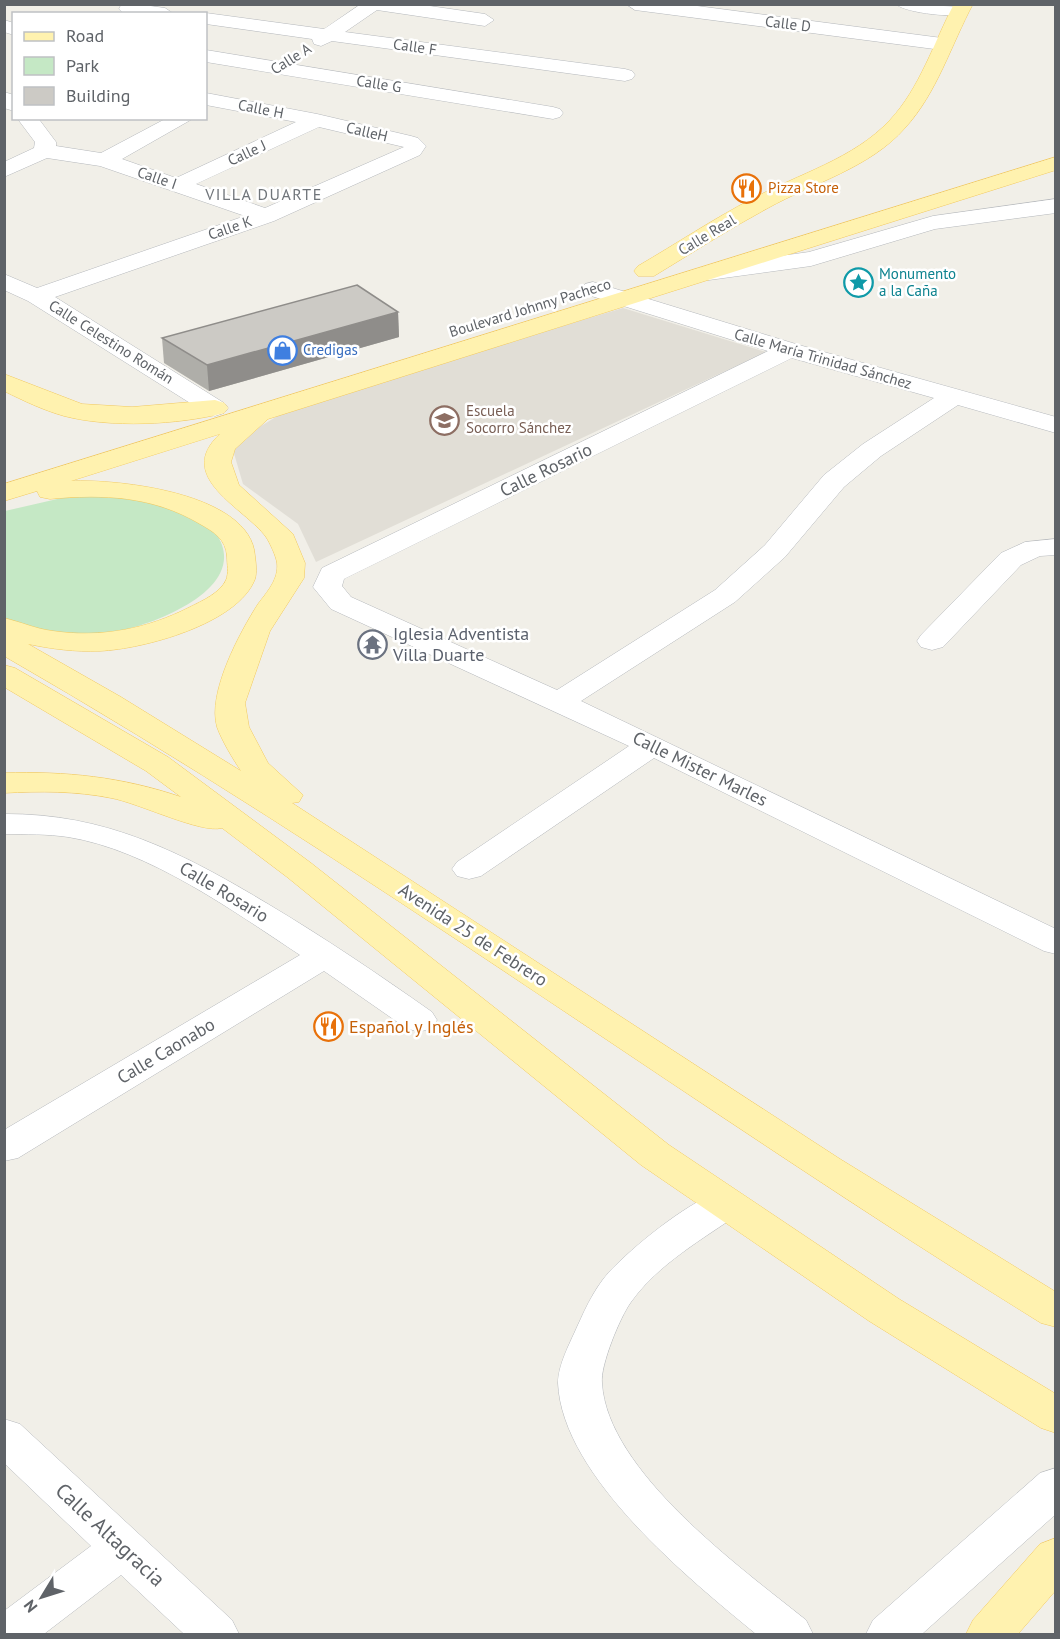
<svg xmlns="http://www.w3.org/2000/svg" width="1060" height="1639" viewBox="0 0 1060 1639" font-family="'PT Sans',sans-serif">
  <rect width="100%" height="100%" fill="#f1efe8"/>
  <path fill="#e1ded6" d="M623 308 766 352 316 562 298 524 243 484 233 450 246 435 294 406Z"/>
  <path fill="#c5e8c5" d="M113 495C144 499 194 505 215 532 256 589 147 628 108 633 96 635 83 639 71 638 50 637 25 626 5 620V511L66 497Z"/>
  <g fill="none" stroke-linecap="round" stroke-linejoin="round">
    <defs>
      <g id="minor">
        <path d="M136 4 165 8 174 14H124L119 9 121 5Z"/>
        <path d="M361 4H416L485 14 494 20 485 26 377 10 345 32 625 69 632 71 635 75 632 79 625 81 332 41 321 46 314 44 312 39 206 24V13L324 29Z"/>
        <path d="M626 4H682L942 38 952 44 942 50 635 10Z"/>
        <path d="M896 4 967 7 969 11C963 20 903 13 896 4Z"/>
        <path d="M4 20 14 23V35L4 32Z"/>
        <path d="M206 50 553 107 560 109 563 113 560 117 553 119 206 62Z"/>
        <path d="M4 92 14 95V111L4 108Z"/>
        <path d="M206 93 317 114 411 136 418 138 426 146 420 155 274 221 55 297 224 403 228 408 224 413 215 416 206 413 28 301 4 290V274L37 288 245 216 100 166 47 158 4 177V162L34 148 35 142 17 118H38L56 142V146L101 153 167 118H194L122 159 176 178 296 122 206 105ZM319 127 404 147 265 208 196 184Z"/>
        <path d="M1056 199V213L935 229 811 266 709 280 701 278 697 273 701 268 709 266 809 252 933 216Z"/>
        <path d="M593 282 799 345 1056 417V433L958 405 881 456 844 487 785 557 735 602 581 701 1056 929V954L1044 951 654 758 481 876 469 879 457 876 452 869 457 862 629 746 331 609 313 587 322 568 768 351 585 294 581 289 585 284ZM792 358 934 398 863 444 824 475 765 545 715 590 557 690 351 597 342 586 344 579Z"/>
        <path d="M1056 539V555L1040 556 1021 565 943 647 932 650 921 647 917 641 921 635 1001 553 1025 542Z"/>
        <path d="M4 814C106 813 183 853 268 904 325 938 378 974 432 1012L437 1020 432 1028 419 1032 406 1028 324 971 18 1158 4 1161V1130L300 955C233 911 149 850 68 837 47 834 26 834 4 834Z"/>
        <path d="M726 1189 740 1193 746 1203 740 1213C703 1239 658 1264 631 1302 620 1317 600 1366 602 1383 607 1471 741 1568 806 1620L813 1634H756C689 1579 562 1476 558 1383 558 1365 570 1343 577 1327 587 1305 597 1283 615 1266 640 1241 692 1199 726 1189Z"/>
        <path d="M4 1419 20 1424 232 1620 239 1634H184L121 1575 44 1634H4V1611L91 1546 4 1463Z"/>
        <path d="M1056 1468V1514L922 1634H866L873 1620 1040 1473Z"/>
      </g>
      <g id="major">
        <path d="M954 4H973C951 45 937 93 905 128 870 168 813 183 768 208 729 229 692 253 654 276H638L634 271 638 266C676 244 713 219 752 199 798 174 854 159 890 120 920 88 934 42 954 4Z"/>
        <path d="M1056 157V170L268 419 235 449 231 462 239 485 293 534 305 563 304 578 270 631 245 703 249 727 268 763 303 795 299 802 292 803 840 1159 1056 1292V1327L1041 1323C692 1107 361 861 4 656V618C21 622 36 629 53 631 101 638 147 629 190 607 202 601 220 593 226 580 229 573 227 564 227 557 226 539 214 532 200 524 153 496 103 494 50 499L40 497 37 491 4 501V484ZM220 434C173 477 245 508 266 537 270 543 276 556 277 563 279 579 267 592 258 604 240 632 207 693 217 727 222 741 233 759 241 771L121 697 28 644C52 649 75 652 100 651 143 649 238 624 255 579 257 572 256 564 255 556 251 493 118 479 71 481Z"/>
        <path d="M4 374 82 404 132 407 215 400 224 403 228 408 224 413C178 425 110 428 64 416 43 410 24 401 4 391Z"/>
        <path d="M4 665 15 668 168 757 311 863 669 1145 899 1299 1056 1394V1433L1041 1428 869 1321 641 1165 287 877 222 828C201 834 139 803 111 798 76 791 40 791 4 793V773C65 771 123 777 181 797L146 771 4 687Z"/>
        <path d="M1056 1538V1590L1018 1634H966L973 1620 1040 1544Z"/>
      </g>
    </defs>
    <use href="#minor" stroke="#b5b8bc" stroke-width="1"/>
    <use href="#major" stroke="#f2c960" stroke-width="1"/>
    <use href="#minor" fill="#fff" fill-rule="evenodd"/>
    <use href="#major" fill="#fff2af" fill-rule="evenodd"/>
  </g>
  <path fill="#afaea9" d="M398 312 399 337 209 391 164 363 162 338Z"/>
  <path fill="#8f8d8a" d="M398 312 399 337 209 391 207 365Z"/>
  <path fill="#cccac5" stroke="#8f8d8a" stroke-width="1.5" d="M357 285 398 312 207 365 162 338Z"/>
  <defs>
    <symbol id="restaurant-ring" viewBox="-11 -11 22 22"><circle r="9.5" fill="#fff" stroke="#e8710a" stroke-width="1.5"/><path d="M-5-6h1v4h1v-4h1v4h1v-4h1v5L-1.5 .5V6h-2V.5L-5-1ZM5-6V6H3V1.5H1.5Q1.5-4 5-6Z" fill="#e8710a"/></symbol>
    <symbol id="sight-ring" viewBox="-11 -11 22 22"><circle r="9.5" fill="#fff" stroke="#0f9aa8" stroke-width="1.5"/><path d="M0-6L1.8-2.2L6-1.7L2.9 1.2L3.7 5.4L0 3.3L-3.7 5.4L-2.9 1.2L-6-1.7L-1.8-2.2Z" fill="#0f9aa8"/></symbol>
    <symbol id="shop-ring" viewBox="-11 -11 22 22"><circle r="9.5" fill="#fff" stroke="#3f7fe0" stroke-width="1.5"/><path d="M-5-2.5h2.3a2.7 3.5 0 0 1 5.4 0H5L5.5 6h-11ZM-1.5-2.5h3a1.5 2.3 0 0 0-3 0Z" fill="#3f7fe0"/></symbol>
    <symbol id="school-ring" viewBox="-11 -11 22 22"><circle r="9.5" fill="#fff" stroke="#8d6e63" stroke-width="1.5"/><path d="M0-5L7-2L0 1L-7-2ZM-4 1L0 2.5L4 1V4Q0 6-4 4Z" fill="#8d6e63"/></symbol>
    <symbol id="temple-ring" viewBox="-11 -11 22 22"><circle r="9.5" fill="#fff" stroke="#6b7280" stroke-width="1.5"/><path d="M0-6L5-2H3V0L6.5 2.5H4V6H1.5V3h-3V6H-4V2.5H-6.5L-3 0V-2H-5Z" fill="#6b7280"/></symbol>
  </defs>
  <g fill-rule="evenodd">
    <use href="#restaurant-ring" x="730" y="172" width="33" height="33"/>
    <use href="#sight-ring" x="842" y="266" width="33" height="33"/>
    <use href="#shop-ring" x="266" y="334" width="33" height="33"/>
    <use href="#school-ring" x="428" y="404" width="33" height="33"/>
    <use href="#temple-ring" x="356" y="628" width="33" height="33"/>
    <use href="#restaurant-ring" x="312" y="1010" width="33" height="33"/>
  </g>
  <g text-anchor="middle" stroke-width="5" stroke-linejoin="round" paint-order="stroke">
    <g font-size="15" fill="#5f6368" stroke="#fff">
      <text transform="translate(788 24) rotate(7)" y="5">Calle D</text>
      <text transform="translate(415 47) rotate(8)" y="5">Calle F</text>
      <text transform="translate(291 59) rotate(-32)" y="5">Calle A</text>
      <text transform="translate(379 84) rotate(9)" y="5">Calle G</text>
      <text transform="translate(261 109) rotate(11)" y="5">Calle H</text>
      <text transform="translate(367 132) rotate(13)" y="5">CalleH</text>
      <text transform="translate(247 153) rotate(-25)" y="5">Calle J</text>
      <text transform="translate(157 178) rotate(19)" y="5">Calle I</text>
      <text transform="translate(230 228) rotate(-19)" y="5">Calle K</text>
      <text transform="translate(707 235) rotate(-31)" y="5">Calle Real</text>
      <text transform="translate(530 308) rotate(-17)" y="5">Boulevard Johnny Pacheco</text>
      <text transform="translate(111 342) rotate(32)" y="5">Calle Celestino Román</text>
      <text transform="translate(823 359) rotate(16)" y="5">Calle María Trinidad Sánchez</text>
    </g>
    <g font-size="15" fill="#c56008" stroke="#fff" text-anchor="start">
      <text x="768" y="193">Pizza Store</text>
    </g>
    <g font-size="15" fill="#0d838f" stroke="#fff" text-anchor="start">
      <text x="879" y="279">Monumento<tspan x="879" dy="17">a la Caña</tspan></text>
    </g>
    <g font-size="15" fill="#366cbe" stroke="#fff" text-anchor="start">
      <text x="303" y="355">Credigas</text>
    </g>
    <g font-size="15" fill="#785e54" stroke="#fff" text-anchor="start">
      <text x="466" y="416">Escuela<tspan x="466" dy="17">Socorro Sánchez</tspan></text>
    </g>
    <g font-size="16" letter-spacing="1.5" fill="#70757a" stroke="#fff">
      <text x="264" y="200">VILLA DUARTE</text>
    </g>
    <g font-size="18" fill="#5f6368" stroke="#fff">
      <text transform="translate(546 470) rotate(-26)" y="6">Calle Rosario</text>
      <text transform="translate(700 769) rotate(26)" y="6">Calle Mister Marles</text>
      <text transform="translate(224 892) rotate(31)" y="6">Calle Rosario</text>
      <text transform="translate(473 935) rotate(33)" y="6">Avenida 25 de Febrero</text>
      <text transform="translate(166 1051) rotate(-31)" y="6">Calle Caonabo</text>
    </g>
    <g font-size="18" fill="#5b616d" stroke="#fff" text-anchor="start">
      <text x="393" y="640">Iglesia Adventista<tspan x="393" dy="21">Villa Duarte</tspan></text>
    </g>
    <g font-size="18" fill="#c56008" stroke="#fff" text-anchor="start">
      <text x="349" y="1033">Español y Inglés</text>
    </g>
    <g font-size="21" fill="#5f6368" stroke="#fff">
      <text transform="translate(110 1535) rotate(43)" y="7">Calle Altagracia</text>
    </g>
  </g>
  <rect width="1060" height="1639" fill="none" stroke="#5f6368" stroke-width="12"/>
  <rect x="12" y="12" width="195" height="108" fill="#ffffff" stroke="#bfc1c3" stroke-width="1.5"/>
  <rect x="24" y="32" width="30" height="9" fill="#fff2af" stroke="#bfc1c3" stroke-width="1.5"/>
  <text x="66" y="42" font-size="18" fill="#5f6368">Road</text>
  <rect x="24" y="57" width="30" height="18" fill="#c5e8c5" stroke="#bfc1c3" stroke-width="1.5"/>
  <text x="66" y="72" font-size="18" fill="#5f6368">Park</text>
  <rect x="24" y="87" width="30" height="18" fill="#cccac5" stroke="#bfc1c3" stroke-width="1.5"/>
  <text x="66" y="102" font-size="18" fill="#5f6368">Building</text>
  <g transform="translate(42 1597) rotate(232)" stroke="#ffffff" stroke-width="4.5" paint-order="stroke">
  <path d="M0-4.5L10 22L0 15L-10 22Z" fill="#5f6368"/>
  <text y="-9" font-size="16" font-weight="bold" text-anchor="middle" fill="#5f6368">N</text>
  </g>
</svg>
